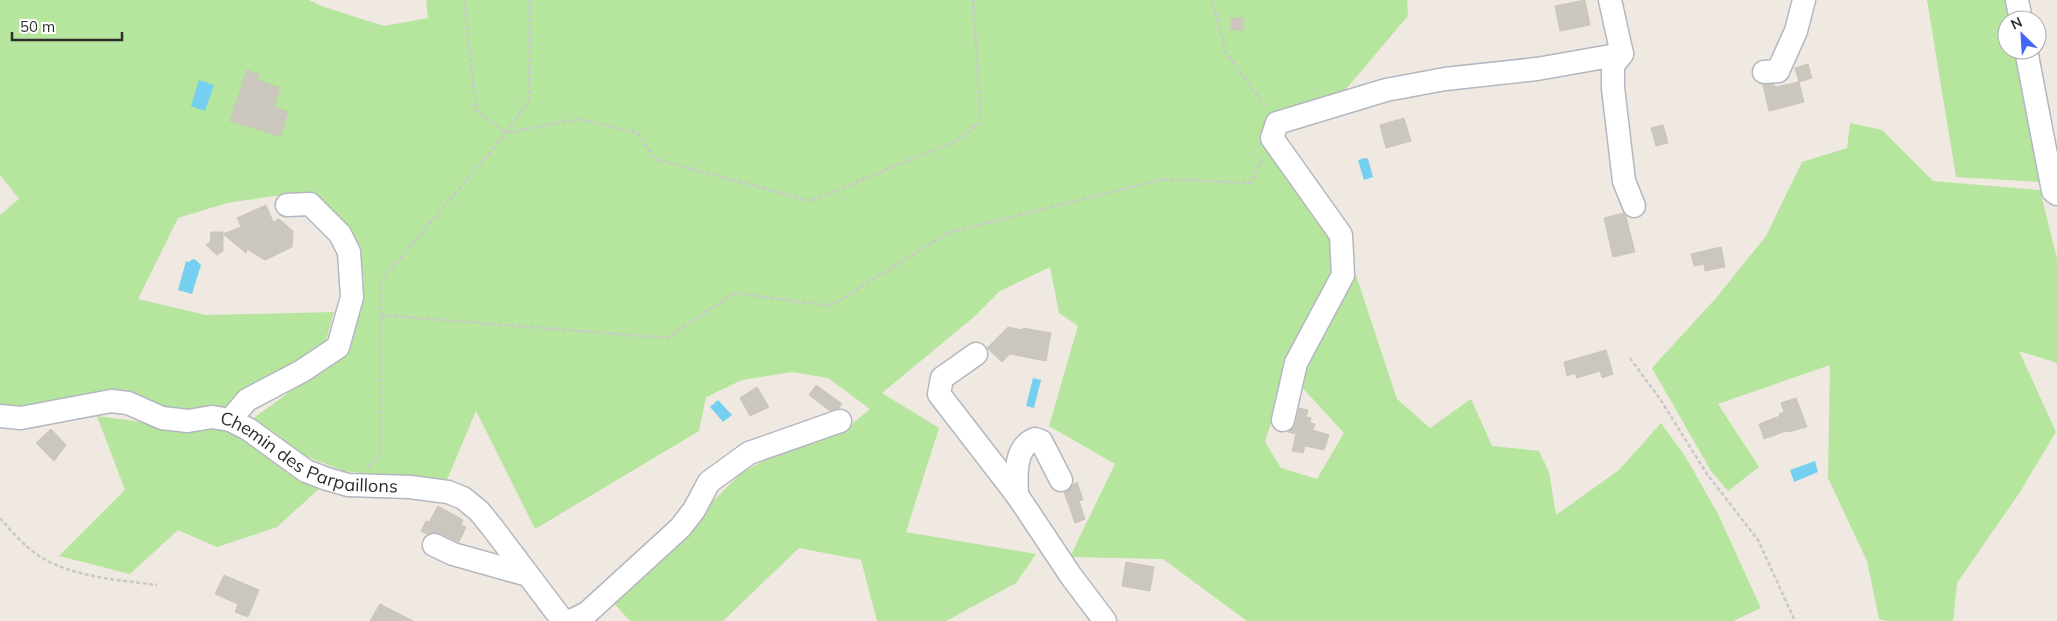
<svg xmlns="http://www.w3.org/2000/svg" width="2057" height="621" viewBox="0 0 2057 621" font-family="Mulish,sans-serif">
  <rect width="100%" height="100%" fill="#efe9e1"/>
  <g fill="#b6e59e">
    <path d="M0 0H309L321 6 384 26 428 18 426 0H1407L1408 16 1340 96 1267 116 1261 135 1329 231 1338 267 1291 360 1265 442 1281 468 1317 479 1344 433 1299 384 1347 279 1356 275 1397 399 1430 428 1471 399 1492 446 1539 451 1549 472 1556 515 1619 470 1661 423 1685 456 1717 512 1761 608 1733 621H1247L1163 559 1070 557 1115 464 1049 426 1078 326 1059 313 1050 267 1000 291 975 316 882 393 939 428 906 532 1036 554 1016 583 946 621H877L861 560 799 548 723 621H630L613 602 741 473 791 446 841 433 870 409 828 378 792 372 742 380 706 397 699 431 535 529 476 411 446 482 344 471 287 449 251 420 339 356 351 344 364 281 359 247 348 229 310 195 274 196 227 203 178 218 138 299 206 315 334 312 324 347 225 409 158 411 121 391 3 410 0 407V215L19 199 0 175Z"/>
    <path d="M1927 0H2009L2013 20H2007V50H2018L2041 182 1956 177Z"/>
    <path d="M1850 123 1882 130 1933 181 2040 190 2057 259V363L2019 351 2056 432 2018 495 1957 583 1953 621H1887L1879 619 1867 561 1828 478 1830 365 1718 404 1759 467 1728 491 1711 471 1652 368 1716 298 1766 236 1802 162 1847 148Z"/>
    <path d="M97 416 149 423 217 424 320 488 277 527 217 547 178 530 130 574 59 556 125 490Z"/>
  </g>
  <g fill="#75cff0">
    <path d="M199 80 214 85 205 111 191 106Z"/>
    <path d="M1365 158 1368 159 1373 177 1364 180 1358 160Z"/>
    <path d="M192 259 196 260 201 265 192 294 178 290 186 261 189 262Z"/>
    <path d="M1033 378 1041 380 1034 408 1026 406Z"/>
    <path d="M718 400 732 415 723 422 710 407Z"/>
    <path d="M1815 461 1818 472 1794 482 1790 470Z"/>
  </g>
  <g fill="#cbc7bf" stroke="#cbc5ba">
    <path d="M1585 0 1590 25 1560 31 1555 6Z"/>
    <rect x="1231" y="18" width="12" height="12"/>
    <path d="M1808 64 1812 78 1799 82 1795 68Z"/>
    <path d="M247 70 259 75 257 80 280 88 274 107 288 112 280 136 230 121Z"/>
    <path d="M1799 82 1804 102 1769 111 1763 85 1774 84 1775 87Z"/>
    <path d="M1404 118 1411 141 1386 148 1380 125Z"/>
    <path d="M1663 125 1668 143 1656 146 1651 128Z"/>
    <path d="M266 205 273 222 279 219 293 231 292 247 265 260 247 249 246 253 223 234 241 227 237 218Z"/>
    <path d="M1623 213 1626 217 1635 252 1613 257 1604 218Z"/>
    <path d="M211 232H223V251L217 255 206 245 210 242Z"/>
    <path d="M1721 247 1725 267 1705 271 1704 264 1694 266 1691 254Z"/>
    <path d="M1008 327 1022 330 1023 328 1051 333 1046 361 1010 354 1002 362 987 348Z"/>
    <path d="M1606 350 1613 374 1602 378 1600 371 1577 378 1575 373 1567 376 1564 362Z"/>
    <path d="M816 385 842 404 839 408 830 411 809 395Z"/>
    <path d="M757 387 769 407 750 416 740 398Z"/>
    <path d="M1796 398 1807 427 1788 432 1786 431 1764 439 1759 424 1780 416 1779 414 1784 412 1781 403Z"/>
    <path d="M1299 408 1308 410 1306 417 1311 418 1310 423 1315 424 1313 430 1329 435 1324 450 1305 446 1303 453 1292 451 1296 434 1288 432 1296 423Z"/>
    <path d="M51 429 66 445 54 461 36 443Z"/>
    <path d="M1077 482 1083 500 1079 501 1085 519 1075 523 1064 492Z"/>
    <path d="M438 506 463 520 461 525 466 527 459 542 439 533 432 532 427 534 421 531 426 521 429 522Z"/>
    <path d="M1126 562 1154 567 1150 591 1122 586Z"/>
    <path d="M224 575 259 590 248 617 235 612 238 604 215 594Z"/>
    <path d="M380 604 413 621H370Z"/>
  </g>
  <g fill="none" stroke-linecap="round" stroke-linejoin="round">
    <defs>
      <g id="minor">
        <path d="M2017 0 2021 20"/>
        <path d="M2026 50 2053 191 2057 194"/>
        <path d="M1622 54 1613 65V88L1624 181 1634 206"/>
        <path d="M1764 72 1778 71 1796 31 1804 0"/>
        <path d="M976 354 942 378 939 394 1017 495 1071 576 1105 621"/>
        <path id="s1" d="M0 416 21 418 111 401 128 403 162 418 188 421 212 417 230 420 248 429 306 471 327 479 348 485 410 487 448 492 463 498 479 511 492 527 563 621"/>
        <path d="M230 420 247 400 302 371 338 347 352 297 349 252 340 234 310 204 287 205"/>
        <path d="M1283 420 1296 363 1343 275 1341 235 1272 138 1277 123 1386 90 1445 79 1537 69 1622 54 1610 0"/>
        <path d="M1017 495C1016 476 1014 447 1035 439L1041 441 1061 480"/>
        <path d="M434 545 453 554 528 575"/>
        <path d="M562 621 573 620 587 613 680 528 694 510 709 482 749 453 840 421"/>
      </g>
    </defs>
    <use href="#minor" stroke="#b4b7c1" stroke-width="25"/>
    <g stroke="#c9c9c9" stroke-width="2.5" stroke-dasharray="4 2.5" stroke-linecap="butt">
      <path d="M464 0 476 110 506 133 529 101 530 0"/>
      <path d="M1212 0 1226 53 1267 108"/>
      <path d="M381 315 666 338 735 293 831 306 947 233 1164 179 1251 183 1263 157"/>
      <path d="M1630 358 1660 399 1707 474 1758 540 1795 621"/>
      <path d="M367 467 381 453V281L506 133 579 119 638 133 655 159 811 201 960 139 981 121 973 0"/>
      <path d="M0 518C14 534 29 552 48 561 81 578 120 580 157 585"/>
    </g>
    <use href="#minor" stroke="#fff" stroke-width="22"/>
  </g>
  <g text-anchor="middle" stroke-width="4" stroke-linejoin="round" paint-order="stroke">
    <g font-size="18" fill="#2e2e2e" stroke="#fff">
      <text dy="6" stroke="none"><textPath href="#s1" startOffset="324">Chemin des Parpaillons</textPath></text>
    </g>
  </g>
  <g transform="translate(2022 35) rotate(335)"><circle r="24" fill="#ffffff" stroke="#ababab"/>
  <path d="M0-4L9 19L0 12L-9 19Z" fill="#4264fb"/>
  <text y="-8" font-size="14" font-weight="bold" text-anchor="middle" fill="#2e2e2e">N</text>
  </g>
  <path d="M12 32v8h110v-8" fill="none" stroke="#2e2e2e" stroke-width="2.5"/>
  <text x="20" y="32" font-size="15" fill="#2e2e2e" stroke="#ffffff" stroke-width="4" paint-order="stroke">50 m</text>
</svg>
